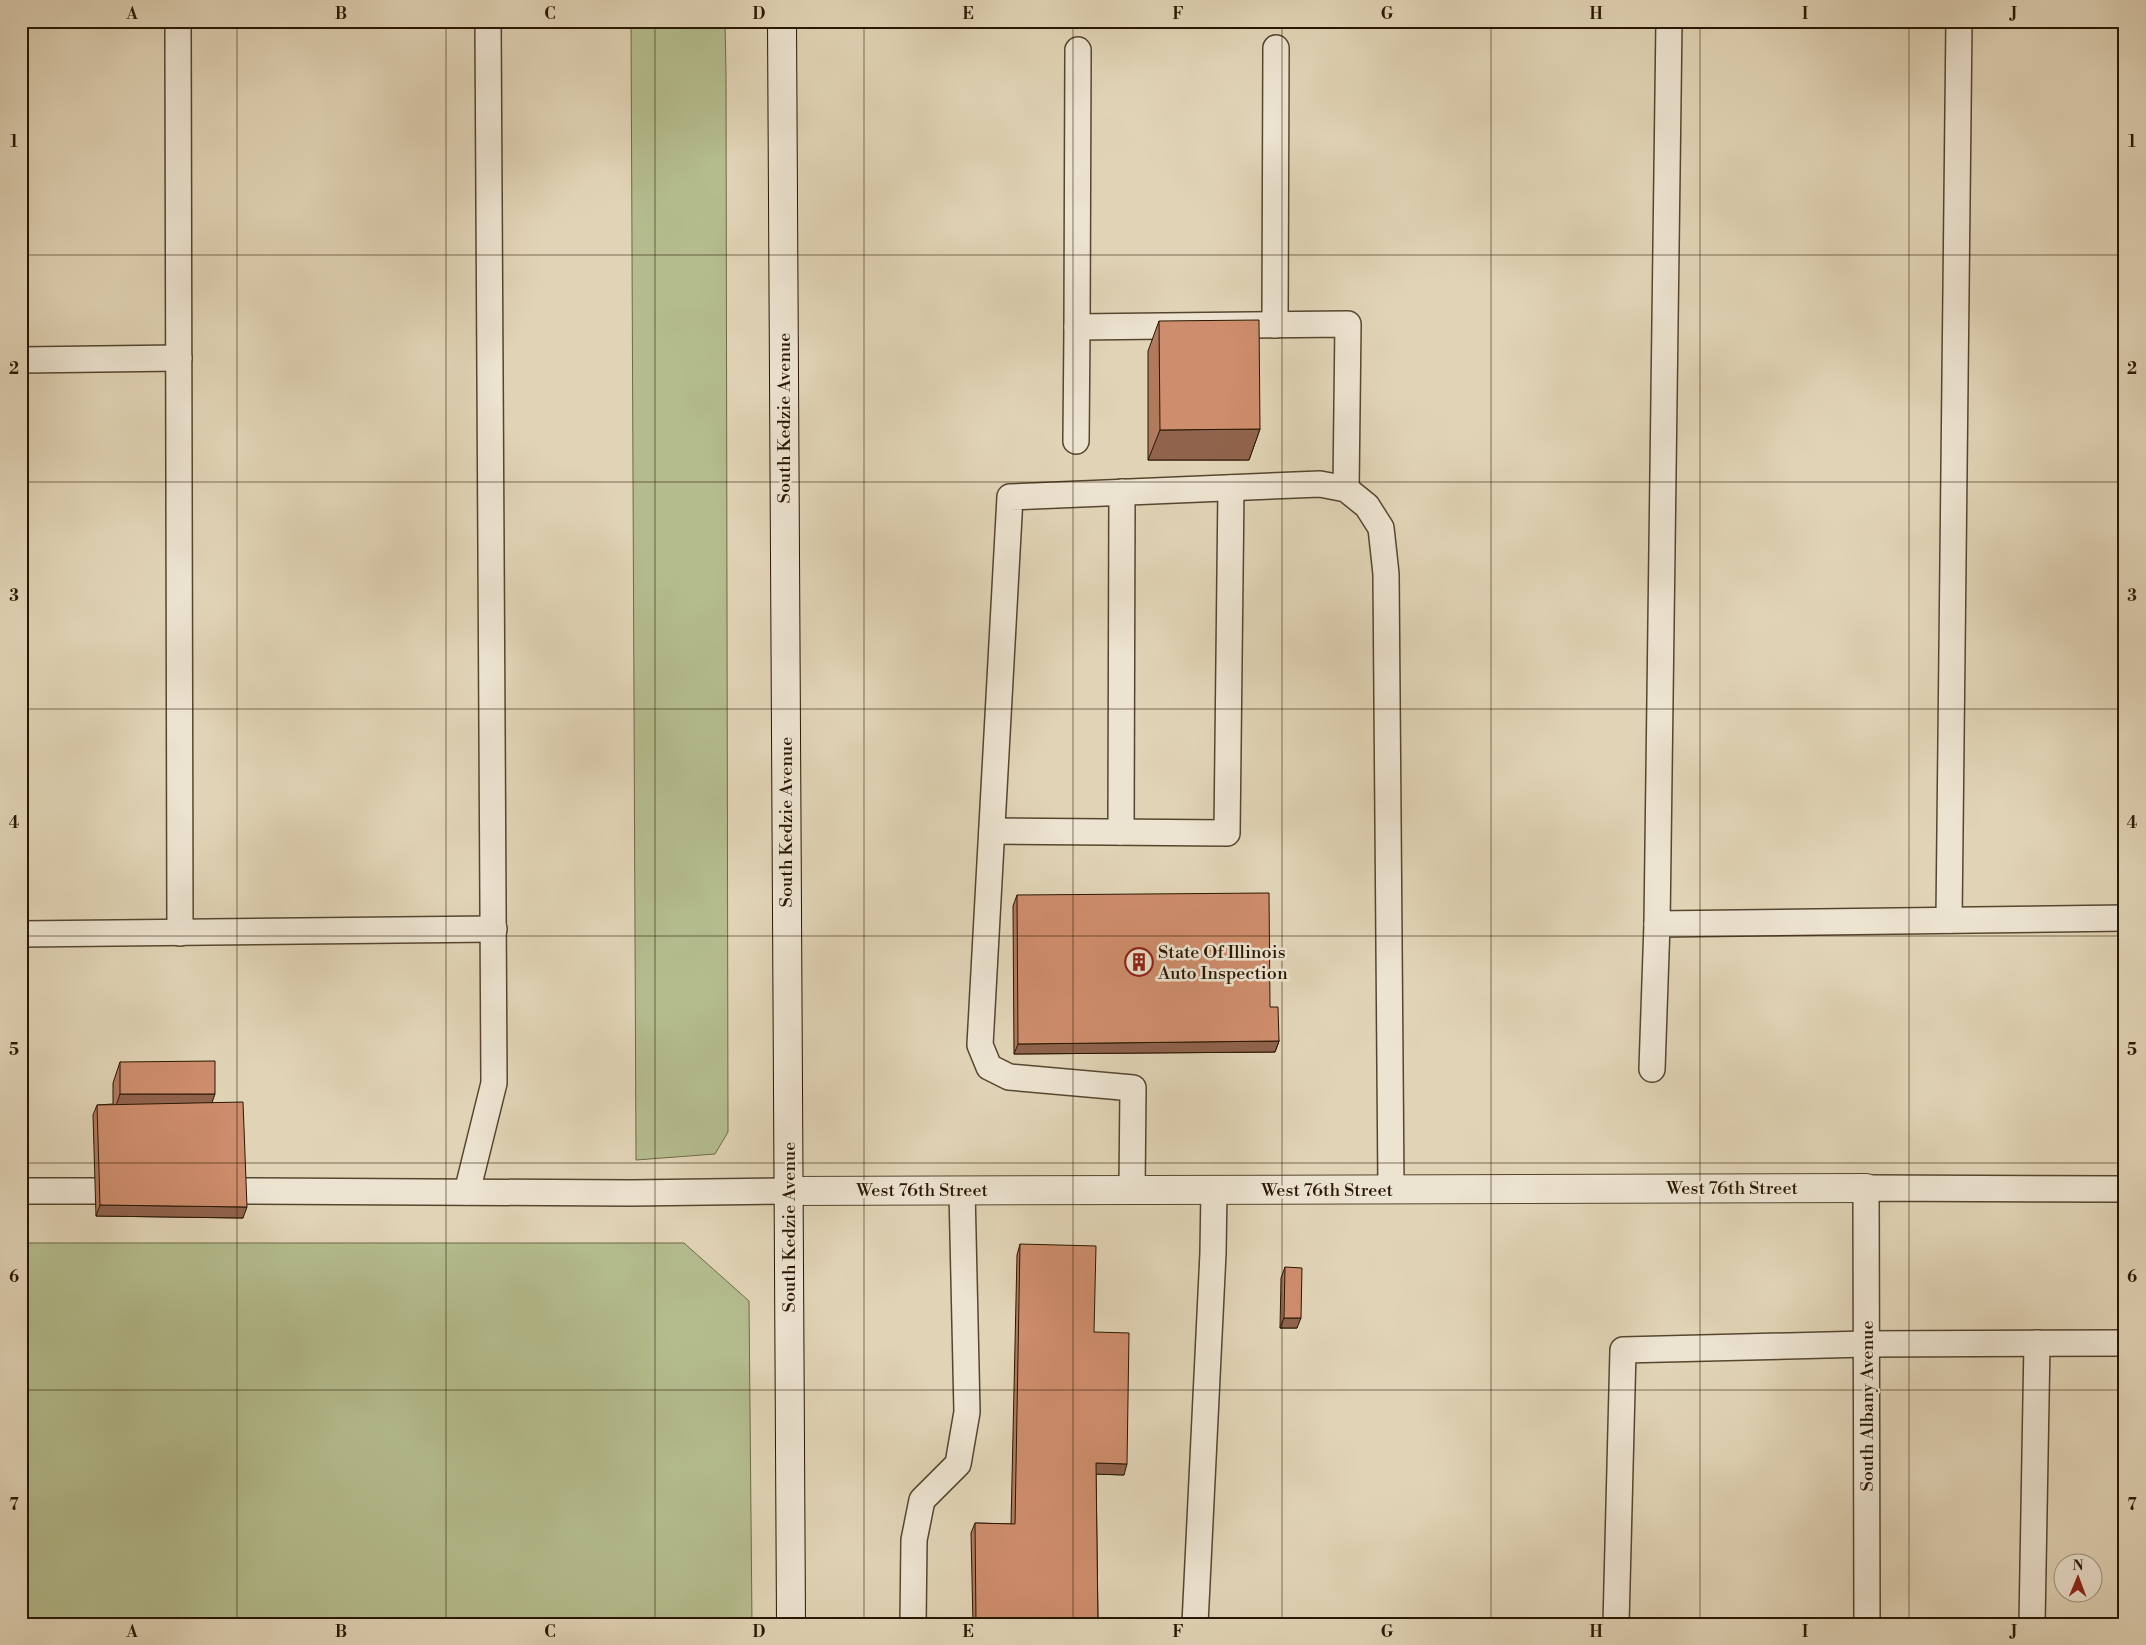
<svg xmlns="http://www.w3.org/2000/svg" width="2146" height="1645" viewBox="0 0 2146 1645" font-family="'Libre Bodoni',serif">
  <rect width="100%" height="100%" fill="#e1d4b6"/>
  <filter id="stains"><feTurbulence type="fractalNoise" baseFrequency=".004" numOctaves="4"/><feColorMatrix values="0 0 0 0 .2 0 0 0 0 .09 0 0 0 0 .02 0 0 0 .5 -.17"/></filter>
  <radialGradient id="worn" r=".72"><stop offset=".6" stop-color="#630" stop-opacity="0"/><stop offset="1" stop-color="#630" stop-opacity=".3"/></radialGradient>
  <g fill="#b4bc8d" stroke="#6e6a48">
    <path d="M631 21H725L726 72 728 1132 715 1154 636 1160Z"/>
    <path d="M21 1243H684L749 1301 752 1624H21Z"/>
  </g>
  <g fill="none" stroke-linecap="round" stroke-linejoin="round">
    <defs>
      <g id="lane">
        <path d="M178 21 180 933"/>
        <path d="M1669 21 1657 924 2125 918"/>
        <path d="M1078 50 1077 327 1348 324 1346 489"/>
        <path d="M1275 325 1276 48"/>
        <path d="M21 360 179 358"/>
        <path d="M1076 441 1077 327"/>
        <path d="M992 831 1227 833 1231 488"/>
        <path d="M1121 832 1122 492"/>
        <path d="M1949 920 1959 21"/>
        <path d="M21 934 494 929"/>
        <path d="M1652 1069 1657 924"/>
        <path d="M1132 1190 1133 1088 1009 1077 989 1067 980 1045 1010 497 1320 484 1346 489 1367 506 1381 528 1386 574 1391 1189"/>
        <path d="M21 1191H95"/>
        <path d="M242 1191 631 1193 789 1191"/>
        <path d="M467 1192 494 1083 488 21"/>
        <path d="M913 1624 914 1540 922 1500 958 1464 967 1412 962 1190"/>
        <path d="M1195 1624 1213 1253 1214 1190"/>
        <path d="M1616 1624 1623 1350 1866 1344 2125 1343"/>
        <path d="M1867 1624 1866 1188 2125 1189"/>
        <path d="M2032 1624 2037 1343"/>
      </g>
      <path id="street" d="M789 1191 1866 1188"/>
      <path id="secondary" d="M782 21 791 1624"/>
    </defs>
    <use href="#lane" stroke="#57462f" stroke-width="28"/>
    <use href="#street" stroke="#57462f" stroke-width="30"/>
    <use href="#secondary" stroke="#291702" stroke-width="30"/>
    <use href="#lane" stroke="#ece3d0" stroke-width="25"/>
    <use href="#street" stroke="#ece3d0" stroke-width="28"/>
    <use href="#secondary" stroke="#ece3d0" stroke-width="28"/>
  </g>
  <g fill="#b1795d" stroke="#291702">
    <path d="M1159 321 1260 429 1249 460H1148V351Z"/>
    <path d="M1017 895 1270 1007 1279 1041 1275 1052 1014 1054 1013 906Z"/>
    <path d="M120 1062 212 1103 243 1218 96 1216 93 1115 97 1105 113 1104V1083Z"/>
    <path d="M1020 1244 1094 1332 1124 1475 1096 1474 1098 1624H973L971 1533 975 1523 1011 1524 1017 1255Z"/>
    <path d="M1285 1267 1297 1328H1280L1281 1278Z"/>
  </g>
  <g fill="#90634c" stroke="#291702">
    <path d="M1260 429 1249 460H1148L1160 430Z"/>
    <path d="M1279 1041 1275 1052 1014 1054 1018 1044Z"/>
    <path d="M120 1094H215L208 1114 113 1115Z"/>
    <path d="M100 1205 247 1207 243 1218 96 1216Z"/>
    <path d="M1284 1318H1301L1297 1328H1280Z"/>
    <path d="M1096 1463 1127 1464 1124 1475 1092 1474Z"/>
  </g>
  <g fill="#ce8d6c" stroke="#291702">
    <path d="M1259 320 1260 429 1160 430 1159 321Z"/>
    <path d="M1269 893 1270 1007H1278L1279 1041 1018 1044 1017 895Z"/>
    <path d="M215 1061V1094H120V1062Z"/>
    <path d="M243 1102 247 1207 100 1205 97 1105Z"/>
    <path d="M1020 1244 1096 1246 1094 1332 1129 1333 1127 1464 1096 1463 1098 1624H976L975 1523 1015 1524Z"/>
    <path d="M1285 1267 1302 1268 1301 1318H1284Z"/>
  </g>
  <path fill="none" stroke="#291702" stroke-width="1" stroke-opacity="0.55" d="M237 21V1624M446 21V1624M655 21V1624M864 21V1624M1073 21V1624M1282 21V1624M1491 21V1624M1700 21V1624M1909 21V1624M21 255H2125M21 482H2125M21 709H2125M21 936H2125M21 1163H2125M21 1390H2125"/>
  <defs>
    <symbol id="building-ring" viewBox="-11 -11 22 22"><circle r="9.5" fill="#ece3d0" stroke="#8f2418" stroke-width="1.5"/><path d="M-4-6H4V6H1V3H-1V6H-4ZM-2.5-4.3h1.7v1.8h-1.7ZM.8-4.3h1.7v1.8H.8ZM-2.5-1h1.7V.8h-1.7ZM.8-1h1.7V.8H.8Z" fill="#8f2418"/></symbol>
  </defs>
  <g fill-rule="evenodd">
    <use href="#building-ring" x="1123" y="946" width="32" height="32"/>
  </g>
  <g text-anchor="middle" stroke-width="5" stroke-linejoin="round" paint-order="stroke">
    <g font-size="18" fill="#291702" stroke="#ece3d0">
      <text transform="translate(784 418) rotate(-90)" y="6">South Kedzie Avenue</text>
      <text transform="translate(786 822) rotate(-90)" y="6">South Kedzie Avenue</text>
      <text x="1732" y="1194">West 76th Street</text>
      <text x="922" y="1196">West 76th Street</text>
      <text x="1327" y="1196">West 76th Street</text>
      <text transform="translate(789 1227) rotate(-90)" y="6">South Kedzie Avenue</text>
      <text transform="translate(1867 1406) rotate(-90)" y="6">South Albany Avenue</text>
    </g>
    <g font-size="18" fill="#291702" stroke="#ece3d0" text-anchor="start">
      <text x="1158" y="958">State Of Illinois<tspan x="1158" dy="21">Auto Inspection</tspan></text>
    </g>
  </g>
  <rect width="2146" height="1645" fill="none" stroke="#e1d4b6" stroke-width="55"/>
  <g transform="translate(2078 1578) rotate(1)"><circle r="24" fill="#ece3d0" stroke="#9e917e"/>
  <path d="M0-4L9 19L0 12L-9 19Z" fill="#8f2418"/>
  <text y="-8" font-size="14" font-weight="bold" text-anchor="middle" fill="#291702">N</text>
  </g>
  <rect x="28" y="28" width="2090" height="1590" fill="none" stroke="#291702" stroke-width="2"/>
  <g font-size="16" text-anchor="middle" font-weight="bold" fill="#291702">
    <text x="132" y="19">A</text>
    <text x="341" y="19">B</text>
    <text x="550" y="19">C</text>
    <text x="759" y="19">D</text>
    <text x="968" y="19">E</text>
    <text x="1178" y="19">F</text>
    <text x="1387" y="19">G</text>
    <text x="1596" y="19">H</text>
    <text x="1805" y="19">I</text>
    <text x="2014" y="19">J</text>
    <text x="14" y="147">1</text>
    <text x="2132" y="147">1</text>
    <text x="14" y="374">2</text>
    <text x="2132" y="374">2</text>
    <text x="14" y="601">3</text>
    <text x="2132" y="601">3</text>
    <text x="14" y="828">4</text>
    <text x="2132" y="828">4</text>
    <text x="14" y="1055">5</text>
    <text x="2132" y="1055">5</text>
    <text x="14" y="1282">6</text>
    <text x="2132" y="1282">6</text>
    <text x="14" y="1510">7</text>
    <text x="2132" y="1510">7</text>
    <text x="132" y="1637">A</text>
    <text x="341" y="1637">B</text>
    <text x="550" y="1637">C</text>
    <text x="759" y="1637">D</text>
    <text x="968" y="1637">E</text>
    <text x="1178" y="1637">F</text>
    <text x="1387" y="1637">G</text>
    <text x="1596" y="1637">H</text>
    <text x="1805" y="1637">I</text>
    <text x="2014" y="1637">J</text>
  </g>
  <rect width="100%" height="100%" filter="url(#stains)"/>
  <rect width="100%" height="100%" fill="url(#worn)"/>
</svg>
